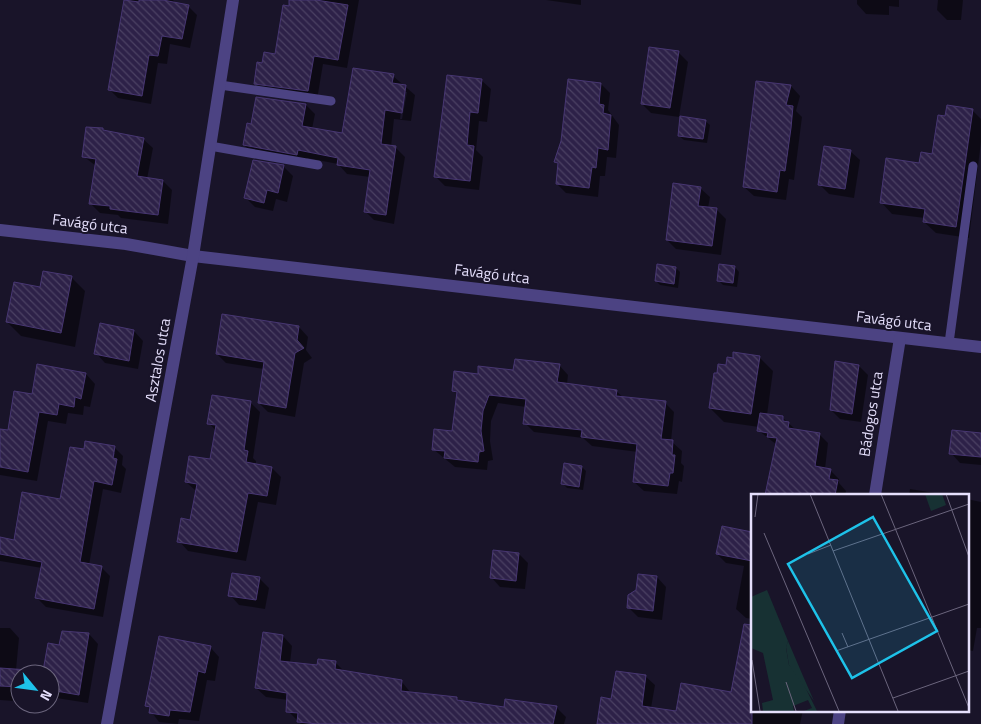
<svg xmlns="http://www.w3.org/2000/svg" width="981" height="724" viewBox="0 0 981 724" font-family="'Titillium Web',sans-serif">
  <defs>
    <pattern id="building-back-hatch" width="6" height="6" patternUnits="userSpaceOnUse" patternTransform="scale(1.25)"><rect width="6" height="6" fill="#2d2148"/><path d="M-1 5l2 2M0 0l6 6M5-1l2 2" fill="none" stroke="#4b4163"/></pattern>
  </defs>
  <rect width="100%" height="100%" fill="#191429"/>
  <g fill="#0007" fill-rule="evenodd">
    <path d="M125 0H173L176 4 188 6 197 15 190 48 170 44 167 64 158 63 151 104 118 98 109 89Z"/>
    <path d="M291 0H359L347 68 323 64 317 100 264 92 255 83 263 65 277 56Z"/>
    <path d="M546 0H581V5Z"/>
    <path d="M857 0H899V7L889 6V15L866 14 857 4Z"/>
    <path d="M938 0H963L961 20H947L937 10Z"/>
    <path d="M678 52 688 62 679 117 651 113 642 104Z"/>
    <path d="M393 76 415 95 411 121 394 119 391 147 396 148 405 157 394 224 374 220 365 211 370 177 347 174 338 164 307 158 306 163 253 154 244 145 252 126 306 105 315 114 312 129 343 134ZM404 92H407L402 119H400Z"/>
    <path d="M481 80 491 89 487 122 479 121 476 150 483 157 479 190 445 186 436 177Z"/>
    <path d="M757 82 791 86 800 96 796 111 802 117 794 180 789 179 786 200 754 196 744 187Z"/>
    <path d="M601 84 610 93 608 110 619 125 616 158 607 157 605 176H600L598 197 566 193 557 184 559 165 556 162Z"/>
    <path d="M972 110 981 119V142L969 238 936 233 924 222 925 218 892 214 881 202 920 164 933 155 946 117Z"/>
    <path d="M705 121 710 125 707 143 684 140 679 136Z"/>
    <path d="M103 129 106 132 143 139 153 148 147 179 163 181 172 190 168 224 121 218 118 215 100 213 90 203 96 166 83 156Z"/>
    <path d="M850 151 860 160 854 198 829 194 820 185Z"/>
    <path d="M254 161 284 167 293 176 287 202 276 199 273 211 255 207 246 198Z"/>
    <path d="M700 188 710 197 708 208 716 209 726 219 721 255 676 249 667 240Z"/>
    <path d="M735 267 739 272 737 287 723 285 718 280Z"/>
    <path d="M676 268 680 272 678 288 660 285 656 281Z"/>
    <path d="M71 277 85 291 75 347 21 336 7 322Z"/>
    <path d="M299 327 308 337 306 350 312 358 304 363 295 417 268 412 259 403 264 369 226 363 217 354Z"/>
    <path d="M134 331 143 341 138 369 105 363 96 353Z"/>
    <path d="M759 357 773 371 767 415 782 417 796 430 819 434 828 443 825 469 830 470 839 479V483L846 491 845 495H767L777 445 759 431V427L724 422 710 408 727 367Z"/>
    <path d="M836 363 859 366 868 375 861 422 840 419 831 410Z"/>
    <path d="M559 365 568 375 567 384 616 391 624 398 665 403 674 412 671 441 682 451 681 463 684 466 682 482 679 481 677 494 644 491 634 482 638 452 592 446 583 438 534 432 525 423 526 407 498 403 491 421 490 441 493 460 488 461 487 470 455 467 433 449 453 433 458 395 453 391 479 375Z"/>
    <path d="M86 374 95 384 90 407 84 406 83 415 68 413 66 424 48 421 37 481 0 475V430L9 432 33 396Z"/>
    <path d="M250 402 260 412 253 458 256 461V465L272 468 281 477 276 505 258 502 246 561 188 551 179 541 191 522 196 491 186 482 212 461 216 431 209 423Z"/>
    <path d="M981 434V465L960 463 951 453Z"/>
    <path d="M114 447 123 456 122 465 126 469 121 493 103 489 89 565 101 567 110 576 103 617 46 607 37 598 42 568 0 561V539L15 541ZM112 453H115L112 465Z"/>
    <path d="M582 467 586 471 583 490 567 488 563 484Z"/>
    <path d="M910 489 947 495H909Z"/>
    <path d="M967 499 981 502V628H977L973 651 967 650Z"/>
    <path d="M723 528 752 533V619L746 618 736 609 744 566 726 563 717 554Z"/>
    <path d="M519 554 528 563 525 589 500 587 491 577Z"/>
    <path d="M657 577 666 587 662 620 638 617 628 607 637 591Z"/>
    <path d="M260 579 269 588 265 609 239 605 230 595Z"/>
    <path d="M0 628H10L19 638 16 670 44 673 89 634 98 644 88 703 50 697V674H20V695L14 694 13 701 0 700Z"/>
    <path d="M283 636 292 646 290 663 318 666 335 662 345 672 402 682 411 693 457 698 461 702 505 708H557L566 717 564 724H301L288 711V700L266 697 256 688Z"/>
    <path d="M210 647 219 657 215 681 207 680 199 721 179 719 178 724 159 722 147 706Z"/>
    <path d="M740 651 752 653V710H803L800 724H598L612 700 645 676 655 685 651 708 677 713 732 694Z"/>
  </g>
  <g fill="url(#building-back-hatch)" stroke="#473672">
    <path d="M124 0 139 2V0H163L189 5 182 39 162 36 158 56 149 55 142 96 108 90Z"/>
    <path d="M289 0H316L348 5 338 60 314 56 308 91 254 84 257 62 262 63 264 52 275 54 283 5 289 6Z"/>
    <path d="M649 47 679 51 670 108 641 104Z"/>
    <path d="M353 68 394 74 392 83 406 85 402 113 385 110 381 144 396 146 386 215 364 212 370 170 337 165 338 158 298 150 297 155 243 145 247 123 251 124 256 97 306 104 302 126 342 133Z"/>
    <path d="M447 75 482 79 478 113 470 112 467 145 474 146 470 181 434 177Z"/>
    <path d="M568 79 601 83 599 104 604 105 603 113 611 115 608 150 598 148 596 168 592 167 589 188 556 184 558 163 554 162 561 141Z"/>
    <path d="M756 81 791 85 786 105 793 106 791 128 785 171 780 170 777 192 743 187Z"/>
    <path d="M947 105 973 109 956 227 923 222 925 209 880 203 886 158 919 163 921 152 932 154 938 115 945 116Z"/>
    <path d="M680 116 706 120 703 139 678 136Z"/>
    <path d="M86 127 103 128V130L144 138 137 176 163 180 158 215 110 209V206L89 204 96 159 82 157Z"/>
    <path d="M824 146 851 150 845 189 818 185Z"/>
    <path d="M253 160 284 165 278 193 267 190 264 203 244 198Z"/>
    <path d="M673 183 701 187 698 206 717 208 712 246 666 240Z"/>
    <path d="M657 264 676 267 674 284 655 281Z"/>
    <path d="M719 264 735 266 733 283 717 281Z"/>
    <path d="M43 271 72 276 61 333 6 322 14 282 40 287Z"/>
    <path d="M222 314 299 326 297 340 304 348 295 353 286 408 258 403 264 362 216 354Z"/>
    <path d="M100 323 134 330 129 361 94 354Z"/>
    <path d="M733 352 760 356 751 414 709 408 714 373H717L718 364 726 365 727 357 733 358Z"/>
    <path d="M515 359 560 364 557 382 617 390 616 396 666 401 661 439 673 440 672 455H675L673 473H670L668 486 633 482 637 444 581 437 582 430 523 424 526 399 489 395 483 411 481 431 484 451 479 452 478 462 444 458 445 451 432 450 434 429 452 431 457 392 452 391 454 371 478 374V366L513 370Z"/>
    <path d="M835 361 859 365 852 414 830 410Z"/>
    <path d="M37 364 86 373 81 399 75 397 74 407 59 404 57 415 39 412 28 472 0 467V429L8 430 14 391 32 394Z"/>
    <path d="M212 395 251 401 244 450 248 451 246 462 272 467 267 496 248 493 237 552 177 542 181 518 190 520 197 484 185 482 189 456 210 459 216 425 207 424Z"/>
    <path d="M760 413 783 416V421L789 422 788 428 820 433 815 466 831 469 829 479 838 480 835 495H765L777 438 767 437 768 433 757 431Z"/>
    <path d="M952 430 981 433V457L949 454Z"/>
    <path d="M85 441 115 446 113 458 117 459 112 485 94 481 80 562 102 566 94 609 35 598 42 562 0 554V537L14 540 22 492 60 499 70 447 84 449Z"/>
    <path d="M564 463 582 466 579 487 561 484Z"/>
    <path d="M722 526 752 532V561L716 554Z"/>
    <path d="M493 550 519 553 516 581 490 578Z"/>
    <path d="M232 573 260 577 256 600 228 596Z"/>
    <path d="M638 574 657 576 653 611 627 608 628 595 636 590Z"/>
    <path d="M744 624 752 625V724H597L601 697 611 699 616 671 646 675 642 706 676 711 681 683 731 692Z"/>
    <path d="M62 631 89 633 79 695 50 690V674H20V687L0 686V668L43 671 48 643 59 645Z"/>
    <path d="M263 632 283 635 280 661 317 665 318 659 336 661 335 669 402 680 401 691 457 697V700L504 707 505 699 557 706 553 724H318L297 722 298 713 286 712 287 693 255 688Z"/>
    <path d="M159 636 211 646 205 673 198 671 190 712 170 710 169 716 149 713 150 707 145 706Z"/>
  </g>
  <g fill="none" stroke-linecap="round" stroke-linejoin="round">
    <g stroke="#4c4383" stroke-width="9">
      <path d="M220 85 331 101"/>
      <path d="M210 146 318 165"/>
      <path d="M949 343 973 166"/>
    </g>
    <g stroke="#4c4383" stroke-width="12">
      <path d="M0 230 126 244 193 256 981 347"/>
      <path d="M875 495 900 338"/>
      <path d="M107 724 193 256 233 0"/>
      <path d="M838 724 840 710"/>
    </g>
  </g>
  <g text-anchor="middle" stroke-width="4" stroke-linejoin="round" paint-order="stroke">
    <g font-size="15" fill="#e5dffc" stroke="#191429">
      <text transform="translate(90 224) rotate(7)" y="5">Favágó utca</text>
      <text transform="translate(492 274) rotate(7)" y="5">Favágó utca</text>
      <text transform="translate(894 321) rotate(7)" y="5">Favágó utca</text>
      <text transform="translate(158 360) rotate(-80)" y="5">Asztalos utca</text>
      <text transform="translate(871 414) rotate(-81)" y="5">Bádogos utca</text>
    </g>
  </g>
  <g transform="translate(751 494)">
    <rect width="218" height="218" fill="#191429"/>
    <path d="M16 96 37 147 35 154 38 171 48 181 66 217H53L61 214 57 206 42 212 43 217H12L11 209 22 206 12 159 0 154V103Z" fill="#173133"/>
    <path d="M37 147 52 182 63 207 38 171 35 153Z" fill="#173133"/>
    <path d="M174 0H191L195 11 180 17Z" fill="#173133"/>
    <path fill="none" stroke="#6b657d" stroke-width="1" d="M59 0 147 217M130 0 218 214M195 0 218 63M4 23 7 0M13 39 88 217M82 57 218 10M57 60 80 51M91 139 97 153M85 157 218 110M1 166 9 217M35 188 45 217M142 204 218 177"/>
    <path fill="#1ec2e9" fill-opacity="0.15" stroke="#1ec2e9" stroke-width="2.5" d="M122 23 186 137 101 184 37 70Z"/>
    <rect width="218" height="218" fill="none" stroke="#e5dffc" stroke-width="2.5"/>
  </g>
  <g transform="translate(35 689) rotate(119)"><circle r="24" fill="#191429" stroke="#6b657d"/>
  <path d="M0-4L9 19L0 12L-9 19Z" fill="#1ec2e9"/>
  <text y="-8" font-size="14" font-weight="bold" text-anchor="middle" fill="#e5dffc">N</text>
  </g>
</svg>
